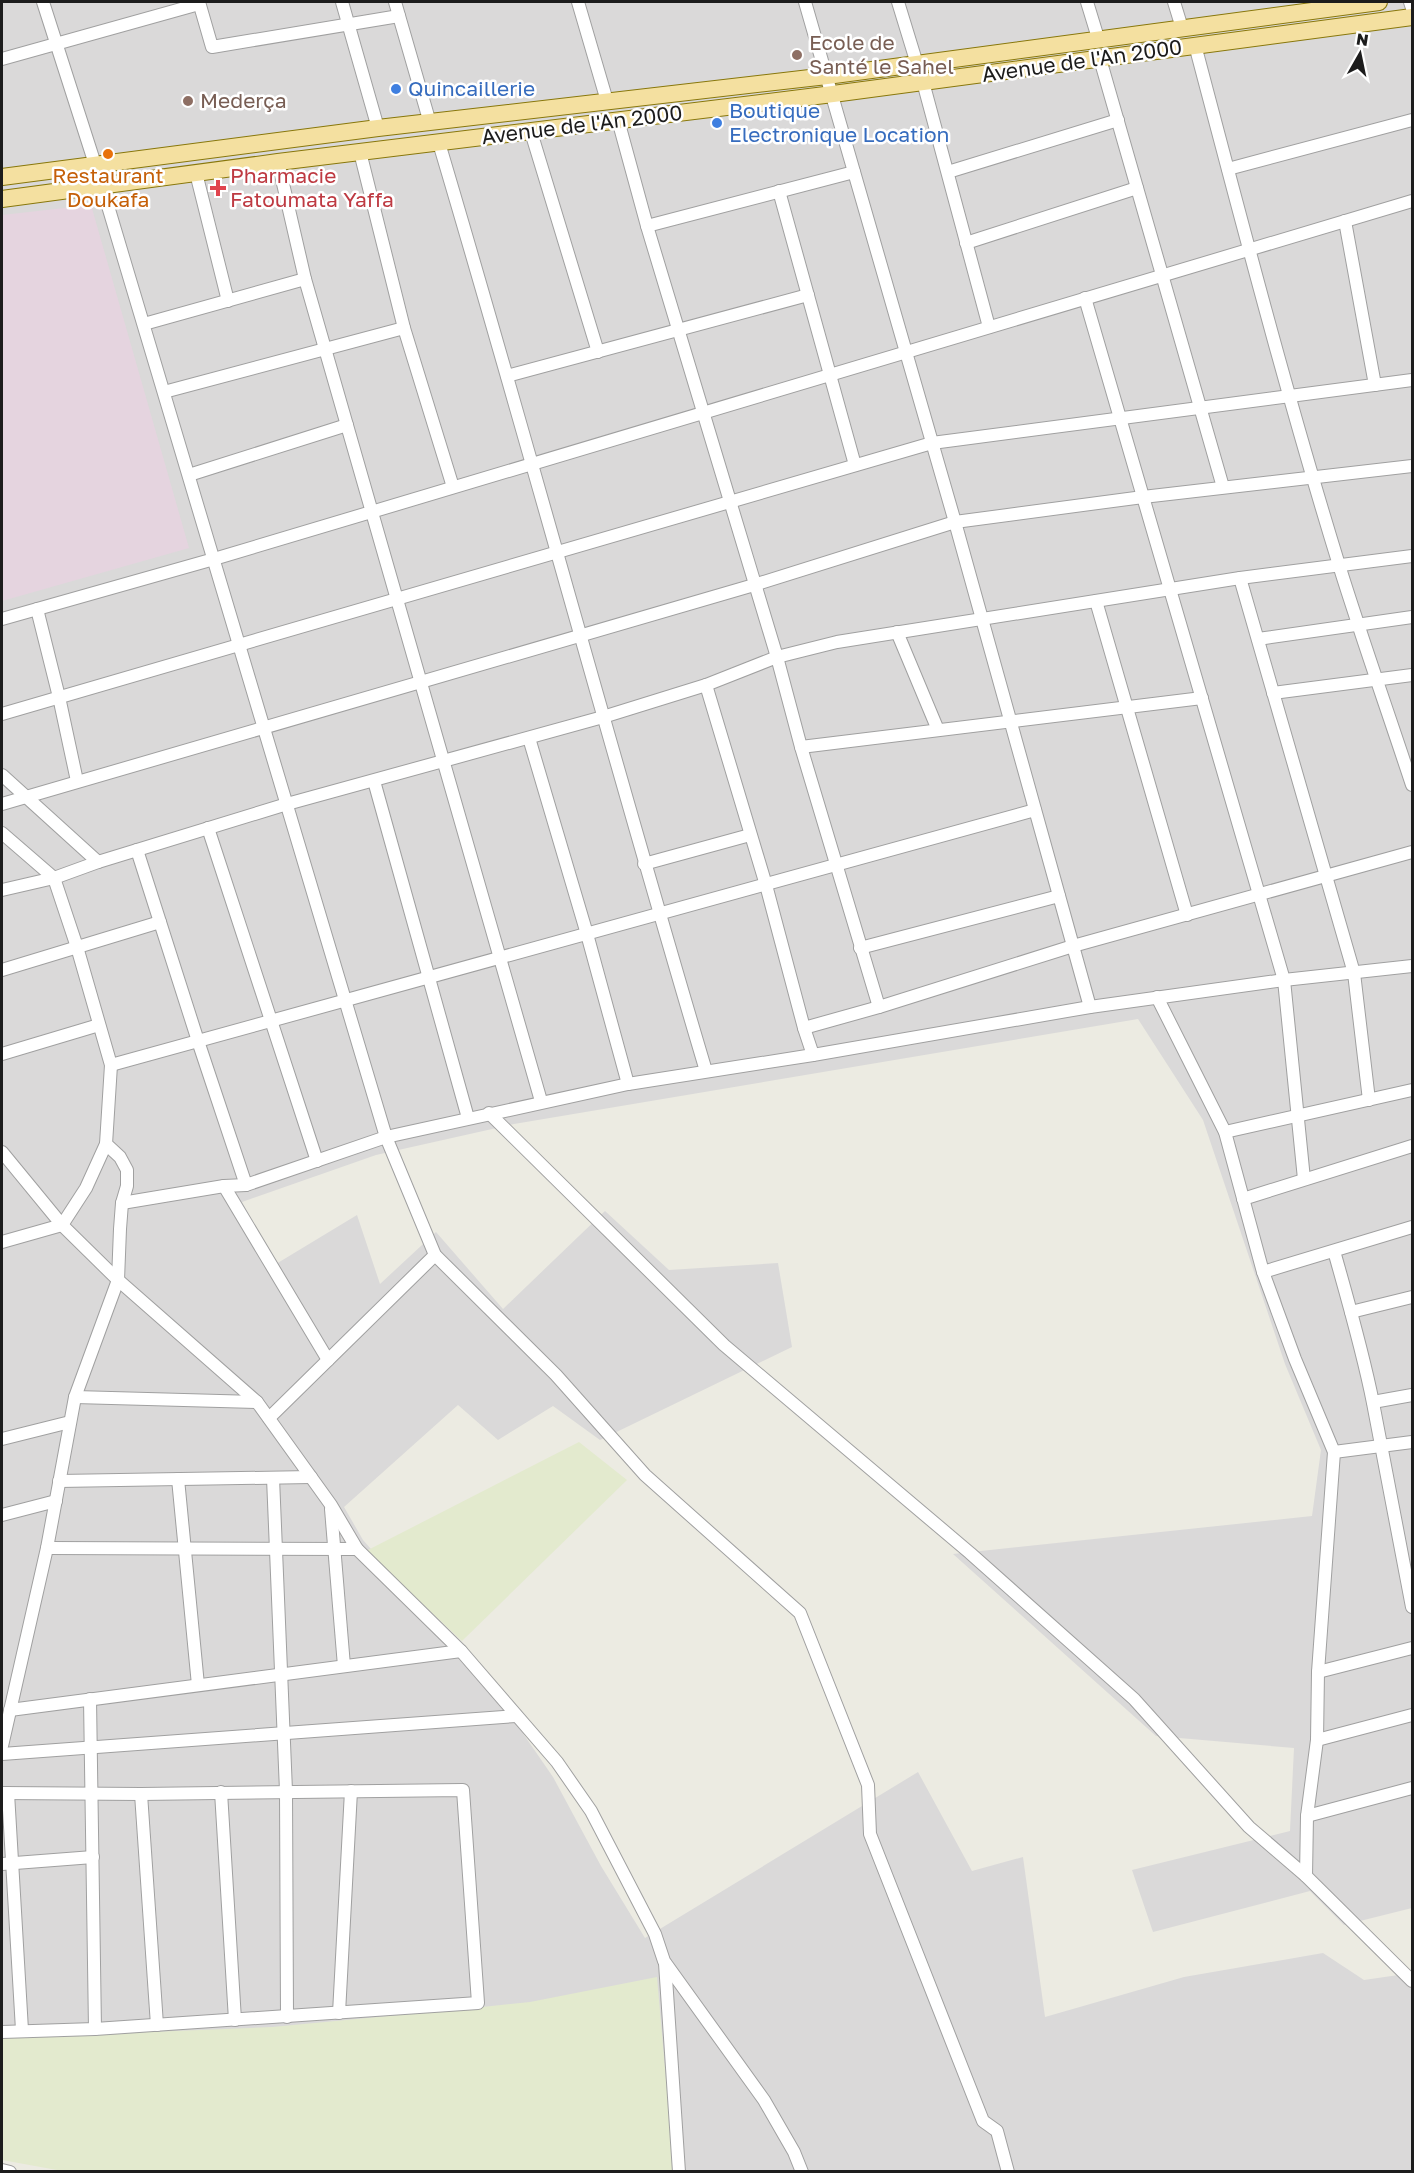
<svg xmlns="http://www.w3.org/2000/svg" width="1414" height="2173" viewBox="0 0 1414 2173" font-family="'Golos Text',sans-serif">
  <rect width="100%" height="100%" fill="#ecebe2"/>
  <path fill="#dad9d9" d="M2 2H1412V1908L1344 1925 1310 1891 1153 1932 1132 1870 1290 1831 1294 1748 1156 1736 953 1554 1312 1516 1321 1450 1285 1364 1203 1120 1138 1019 514 1124 376 1155 242 1202 276 1264 357 1215 380 1284 436 1232 503 1309 605 1211 669 1270 778 1263 792 1347 600 1440 553 1406 498 1440 458 1405 344 1507 363 1540 461 1651 475 1664 553 1777 601 1866 645 1938 918 1772 972 1871 1023 1857 1045 2017 1184 1977 1323 1953 1364 1980 1412 1973V2171H656L2 2055Z"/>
  <path fill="#e5d4df" d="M91 205 189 548 2 601V215Z"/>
  <g fill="#e3eace">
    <path d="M579 1442 627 1480 462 1641 366 1551Z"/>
    <path d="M657 1977 674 2171 68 2172 2 2160V2038L272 2027 473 2008 530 2002Z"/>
  </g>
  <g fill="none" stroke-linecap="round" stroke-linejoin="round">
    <defs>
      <g id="minor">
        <path d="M43 2 102 186 386 1137 435 1255 556 1375 645 1475 800 1613 868 1785 870 1834 983 2121 997 2131 1008 2172"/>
        <path d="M199 2 212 47 399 16"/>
        <path d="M342 2 378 128"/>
        <path d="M395 2 430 123"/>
        <path d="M578 2 607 101"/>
        <path d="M805 2 955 522 1090 1007"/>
        <path d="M898 2 917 64"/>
        <path d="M1087 2 1098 38"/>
        <path d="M1174 2 1182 28"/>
        <path d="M1410 2 1412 8"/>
        <path d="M1195 45C1241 219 1286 393 1339 565 1362 639 1388 712 1412 785"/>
        <path d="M2 59 199 4"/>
        <path d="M1100 59 1223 487"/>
        <path d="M923 82 989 327"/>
        <path d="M618 120 647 226 777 657 801 747 879 1007"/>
        <path d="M531 132 598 352"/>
        <path d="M439 143C531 452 614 763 706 1071"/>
        <path d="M360 152 404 328 453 487"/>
        <path d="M278 162 305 279 541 1101"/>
        <path d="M1228 169 1412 120"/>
        <path d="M948 172 1118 120"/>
        <path d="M196 173 228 301"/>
        <path d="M779 191 855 465"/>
        <path d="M1345 221 1375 385"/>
        <path d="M647 226 854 172"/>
        <path d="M966 243 1137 188"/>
        <path d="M1085 298 1284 980 1304 1179"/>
        <path d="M144 324 305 279"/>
        <path d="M507 376 808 295"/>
        <path d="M164 392 404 328"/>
        <path d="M189 475 347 425"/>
        <path d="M1240 578 1354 973 1369 1100"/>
        <path d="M1096 601 1187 915"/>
        <path d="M37 609 59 697 77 781"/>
        <path d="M2 619 214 559 1412 201"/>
        <path d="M897 632 938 730"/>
        <path d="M1258 639 1412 617"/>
        <path d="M706 685 766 885 804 1028 813 1055"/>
        <path d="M1273 693 1412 675"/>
        <path d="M2 714 932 443 1412 380"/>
        <path d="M529 738 587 934 628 1084"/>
        <path d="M801 747 1202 698"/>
        <path d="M2 775 98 862"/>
        <path d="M374 781 468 1118"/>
        <path d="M2 804 754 585 955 522 1143 497 1412 466"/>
        <path d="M208 828 317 1161"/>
        <path d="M2 833 54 878 77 947 111 1065 106 1144 120 1157 127 1170V1186L122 1203 120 1229 118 1280 75 1397 47 1548 2 1746"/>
        <path d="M137 850 198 1041 246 1185"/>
        <path d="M644 864 750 835"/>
        <path d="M2 890 54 878 98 862 287 804 603 717 706 685 777 657 837 642 1240 578 1412 556"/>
        <path d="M860 948 1059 896"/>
        <path d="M2 970 160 922"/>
        <path d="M1157 997 1225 1132 1263 1272 1295 1359 1334 1452 1318 1672 1317 1740 1307 1816 1306 1876"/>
        <path d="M804 1028 879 1007 1073 946 1412 852"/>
        <path d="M2 1054 99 1025"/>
        <path d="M111 1065 1035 810"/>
        <path d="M489 1113 724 1345 970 1553 1134 1699 1249 1827 1306 1876 1412 1981"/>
        <path d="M1225 1132 1412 1090"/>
        <path d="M2 1152 62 1225 118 1280 257 1402 331 1505 357 1549 461 1651 557 1762 591 1811 655 1934 664 1961 764 2100 794 2152 802 2172"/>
        <path d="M224 1186 328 1360"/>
        <path d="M1243 1199 1412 1146"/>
        <path d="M122 1203 224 1186 246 1185 386 1137 628 1084 813 1055 1090 1007 1284 980 1412 966"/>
        <path d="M2 1242 62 1225 86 1188 106 1144"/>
        <path d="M1334 1251C1348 1301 1363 1352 1373 1403 1386 1471 1399 1539 1412 1607"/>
        <path d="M1263 1272 1412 1227"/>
        <path d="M1351 1312 1412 1297"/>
        <path d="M75 1397 257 1402"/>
        <path d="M1373 1402 1412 1395"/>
        <path d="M269 1418 435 1255"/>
        <path d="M2 1439 70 1422"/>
        <path d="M1334 1452 1412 1442"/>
        <path d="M273 1478 286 1791 287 2017"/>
        <path d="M178 1479 198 1685"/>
        <path d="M59 1481 311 1477"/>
        <path d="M331 1509 344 1666"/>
        <path d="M2 1515 56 1501"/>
        <path d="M47 1548 357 1549"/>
        <path d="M1318 1672 1412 1648"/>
        <path d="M90 1699 95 2029"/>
        <path d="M10 1710 461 1651"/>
        <path d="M1317 1740 1412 1715"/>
        <path d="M2 1754 516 1716"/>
        <path d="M221 1792 235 2020"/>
        <path d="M2 1793 141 1794 463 1790 478 2003 95 2029 2 2032"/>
        <path d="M8 1793 22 2030"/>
        <path d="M141 1794 157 2025"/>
        <path d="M1307 1816 1412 1788"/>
        <path d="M2 1864 93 1857"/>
        <path d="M665 1963 679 2172"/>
        <path d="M339 2013 351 1791"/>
        <path d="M2 2170 10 2172"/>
      </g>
      <g id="major">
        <path d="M2 177 378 128 827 76 1379 2"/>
        <path d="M2 199 278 162 833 94 1412 17"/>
      </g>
    </defs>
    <use href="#minor" stroke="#a0a0a0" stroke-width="14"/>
    <use href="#major" stroke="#88770b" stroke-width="18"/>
    <use href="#minor" stroke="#fff" stroke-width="12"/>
    <use href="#major" stroke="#f4e0a0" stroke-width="16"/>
  </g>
  <g fill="#8d6e63" stroke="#fff" stroke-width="2">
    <circle cx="797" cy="55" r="6"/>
    <circle cx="188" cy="101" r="6"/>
  </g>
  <g fill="#3f7fe0" stroke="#fff" stroke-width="2">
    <circle cx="396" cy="89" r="6"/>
    <circle cx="717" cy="123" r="6"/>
  </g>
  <circle fill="#e8710a" stroke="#fff" stroke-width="2" cx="108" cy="154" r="6"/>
  <path fill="#e0444e" stroke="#fff" stroke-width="2" d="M215 179h6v6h6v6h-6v6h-6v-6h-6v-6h6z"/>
  <g text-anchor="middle" stroke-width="5" stroke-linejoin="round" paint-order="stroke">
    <g font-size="21" fill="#785e54" stroke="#fff" text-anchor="start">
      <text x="809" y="50">Ecole de<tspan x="809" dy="24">Santé le Sahel</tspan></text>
      <text x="200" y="108">Mederça</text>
    </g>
    <g font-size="21" fill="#1c1c1c" stroke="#fff">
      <text transform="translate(1082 61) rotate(-8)" y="7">Avenue de l'An 2000</text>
      <text transform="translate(582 125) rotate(-7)" y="7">Avenue de l'An 2000</text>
    </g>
    <g font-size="21" fill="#366cbe" stroke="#fff" text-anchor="start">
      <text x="408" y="96">Quincaillerie</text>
      <text x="729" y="118">Boutique<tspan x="729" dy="24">Electronique Location</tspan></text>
    </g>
    <g font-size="21" fill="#c56008" stroke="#fff">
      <text x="108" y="183">Restaurant<tspan x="108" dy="24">Doukafa</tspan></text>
    </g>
    <g font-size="21" fill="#be3a42" stroke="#fff" text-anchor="start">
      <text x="230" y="183">Pharmacie<tspan x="230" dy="24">Fatoumata Yaffa</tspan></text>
    </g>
  </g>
  <rect width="1414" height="2173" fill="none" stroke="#1c1c1c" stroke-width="6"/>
  <g transform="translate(1360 54) rotate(9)" stroke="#ffffff" stroke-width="4.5" paint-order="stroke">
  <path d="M0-4.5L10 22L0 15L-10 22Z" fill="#1c1c1c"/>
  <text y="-9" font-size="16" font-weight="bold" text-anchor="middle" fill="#1c1c1c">N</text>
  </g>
</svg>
